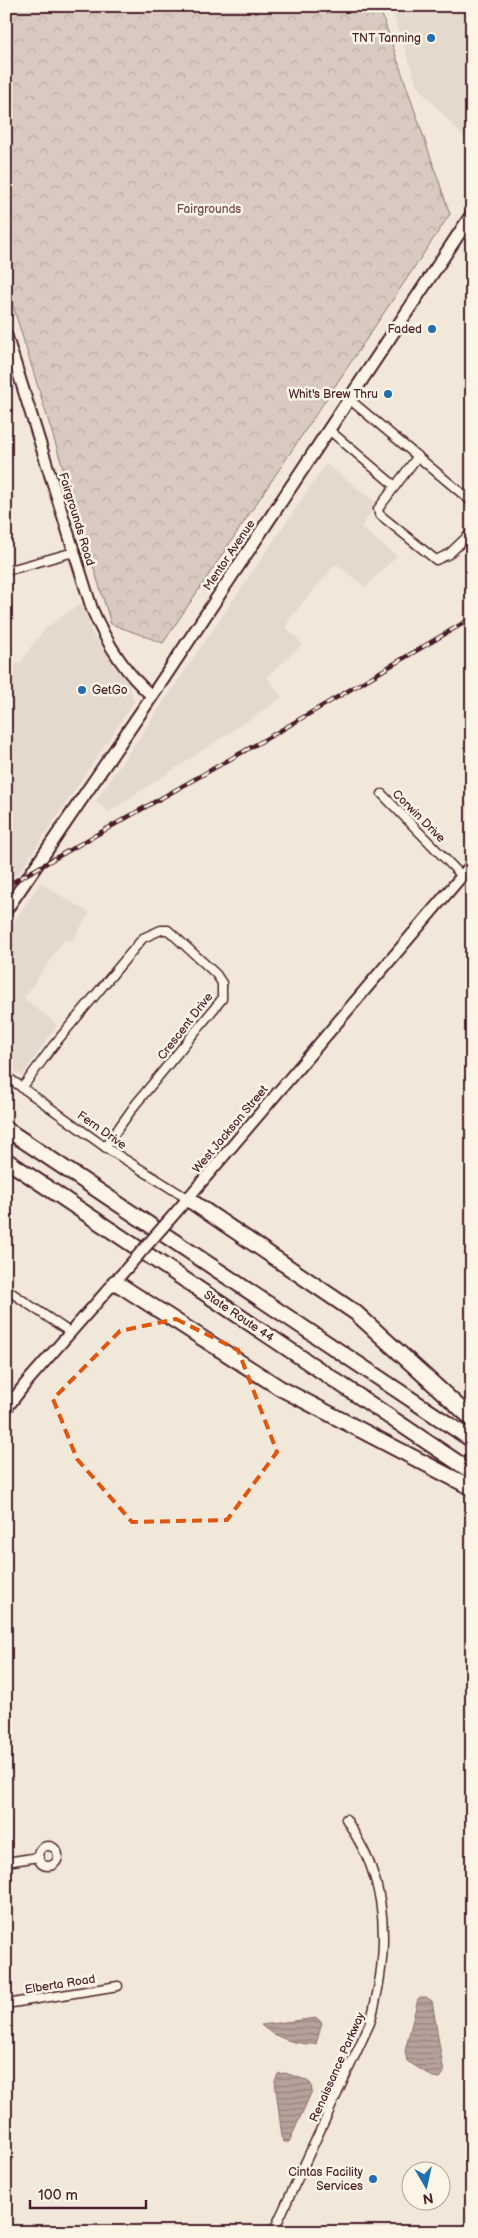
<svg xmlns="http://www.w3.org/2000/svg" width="478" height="2238" viewBox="0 0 478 2238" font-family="'Balsamiq Sans',sans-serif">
  <defs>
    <pattern id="park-crowns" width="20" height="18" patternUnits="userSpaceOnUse" patternTransform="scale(1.25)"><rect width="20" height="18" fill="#d8cac0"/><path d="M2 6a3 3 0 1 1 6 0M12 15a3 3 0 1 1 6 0" fill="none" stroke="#bbada5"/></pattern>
    <pattern id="water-rules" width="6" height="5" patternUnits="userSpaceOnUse" patternTransform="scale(1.25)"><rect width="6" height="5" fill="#b6a19c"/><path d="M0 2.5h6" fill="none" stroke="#96837f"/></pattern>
  </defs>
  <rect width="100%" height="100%" fill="#f1e8da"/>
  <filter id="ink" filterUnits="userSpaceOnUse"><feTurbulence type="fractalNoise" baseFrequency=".02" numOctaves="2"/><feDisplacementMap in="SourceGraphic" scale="10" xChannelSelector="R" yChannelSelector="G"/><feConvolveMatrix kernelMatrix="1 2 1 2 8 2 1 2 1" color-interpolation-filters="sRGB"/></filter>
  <g filter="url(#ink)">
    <g fill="#e4d9cd">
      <path d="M391 6H472V146L417 86Z"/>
      <path d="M326 464 377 503 361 528 397 556 365 587 336 564 290 618 286 627 303 644 267 677 282 698 109 812 95 802Z"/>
      <path d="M81 603 93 635 130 687 134 702 18 874 6 880V662L17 664 22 662 32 645 46 628Z"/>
      <path d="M40 883 90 913 71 942 65 939 24 998 57 1025 22 1076 6 1066V933Z"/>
    </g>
    <path fill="url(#park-crowns)" stroke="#917476" d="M6 6H379L450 214 163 643 111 624 6 283Z"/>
    <g fill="url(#water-rules)" stroke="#8b6d6f">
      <path d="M421 1997H426L432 2001 444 2073 440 2078 433 2077 407 2061 405 2051 418 1999Z"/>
      <path d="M317 2018 322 2023 316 2044C297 2045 275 2038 261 2025Z"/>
      <path d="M285 2073 306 2080 311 2084 312 2091 289 2142H284L282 2137 275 2081 278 2074Z"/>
    </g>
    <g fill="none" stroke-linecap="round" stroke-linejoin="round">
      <defs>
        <g id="street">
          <path d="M349 399 472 502"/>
          <path d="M329 430 395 486"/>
          <path d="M418 456 378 509 379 514 436 560 449 554 472 532"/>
          <path d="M6 571 74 552"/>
          <path d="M382 794 462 876"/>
          <path d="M6 1076 105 1147 188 1199"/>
          <path d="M22 1088 53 1046 143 938 161 930H168L216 974 222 983V999L135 1105 105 1147"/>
          <path d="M6 1289 71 1333"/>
          <circle cx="48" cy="1856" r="10"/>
          <path d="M6 1862 39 1857"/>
          <path d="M6 2004 118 1986"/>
          <path d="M273 2232 370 2023C384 1973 390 1917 371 1867 365 1850 355 1834 346 1819"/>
        </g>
        <g id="secondary">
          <path d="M6 334 92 609C106 642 125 673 152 696"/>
          <path d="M177 1211 472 864"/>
          <path d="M6 1409 26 1383 127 1268"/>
        </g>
        <path id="primary" d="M6 910 152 696 472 214"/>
        <g id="highway">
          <path d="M6 1129 472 1440"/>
          <path d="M6 1160 472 1472"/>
          <path d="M188 1199 356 1313 472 1419"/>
          <path d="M115 1282 280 1388 472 1488"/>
        </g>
      </defs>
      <use href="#street" stroke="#4a1f2b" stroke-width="11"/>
      <use href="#secondary" stroke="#4a1f2b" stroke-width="14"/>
      <use href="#primary" stroke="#4a1f2b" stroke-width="15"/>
      <use href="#highway" stroke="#4a1f2b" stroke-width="18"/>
      <use href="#street" stroke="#fcf5e5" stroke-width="8"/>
      <use href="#secondary" stroke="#fcf5e5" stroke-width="10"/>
      <use href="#primary" stroke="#fcf5e5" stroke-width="11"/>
      <use href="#highway" stroke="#fcf5e5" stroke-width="14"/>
      <defs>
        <path id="rail" d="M6 886 278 732 472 618"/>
      </defs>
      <use href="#rail" stroke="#4a1f2b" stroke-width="4.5"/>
      <use href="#rail" stroke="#fcf5e5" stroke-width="2.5" stroke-dasharray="8" stroke-linecap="butt"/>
      <defs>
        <path id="secondary-bridge" d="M127 1268 177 1211"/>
      </defs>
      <use href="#secondary-bridge" stroke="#4a1f2b" stroke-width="14" stroke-linecap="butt"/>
      <use href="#secondary-bridge" stroke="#fcf5e5" stroke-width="10"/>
    </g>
  </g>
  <path fill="none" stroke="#e0560e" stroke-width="4" stroke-dasharray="10 6" stroke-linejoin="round" d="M176 1319 238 1350 277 1452 227 1520 132 1522 77 1459 53 1399 120 1331Z"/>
  <g fill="#1f6fb2" stroke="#fcf5e5" stroke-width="2">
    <circle cx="431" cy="38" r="5"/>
    <circle cx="432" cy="329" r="5"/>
    <circle cx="388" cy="394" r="5"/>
    <circle cx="82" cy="690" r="5"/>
    <circle cx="373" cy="2179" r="5"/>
  </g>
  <g text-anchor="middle" stroke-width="5" stroke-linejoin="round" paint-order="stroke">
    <g font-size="12" fill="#4a1f2b" stroke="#fcf5e5" text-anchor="end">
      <text x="421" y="42">TNT Tanning</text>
      <text x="422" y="333">Faded</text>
      <text x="378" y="398">Whit's Brew Thru</text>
      <text x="92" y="694" text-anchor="start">GetGo</text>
      <text x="363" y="2176">Cintas Facility<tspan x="363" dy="14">Services</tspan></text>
    </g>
    <g font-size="12" fill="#6e4a50" stroke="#fcf5e5">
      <text x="209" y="213">Fairgrounds</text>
    </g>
    <g font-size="12" fill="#4a1f2b" stroke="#fcf5e5">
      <text transform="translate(77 519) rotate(73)" y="4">Fairgrounds Road</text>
      <text transform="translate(229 555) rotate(-56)" y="4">Mentor Avenue</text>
      <text transform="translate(419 816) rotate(45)" y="4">Corwin Drive</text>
      <text transform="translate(185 1026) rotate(-52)" y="4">Crescent Drive</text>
      <text transform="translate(230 1129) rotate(-50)" y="4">West Jackson Street</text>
      <text transform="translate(102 1130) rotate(35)" y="4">Fern Drive</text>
      <text transform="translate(239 1316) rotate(34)" y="4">State Route 44</text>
      <text transform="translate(60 1984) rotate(-9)" y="4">Elberta Road</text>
      <text transform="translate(337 2067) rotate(-66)" y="4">Renaissance Parkway</text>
    </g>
  </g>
  <rect width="478" height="2238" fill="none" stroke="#fcf5e5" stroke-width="25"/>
  <rect x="12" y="12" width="453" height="2213" fill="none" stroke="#4a1f2b" stroke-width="2" filter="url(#ink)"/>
  <g transform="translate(426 2186) rotate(171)"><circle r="24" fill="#fcf5e5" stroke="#b59f9b"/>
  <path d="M0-4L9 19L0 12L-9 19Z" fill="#1f6fb2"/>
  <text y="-8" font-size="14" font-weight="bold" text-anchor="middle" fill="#4a1f2b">N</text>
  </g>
  <path d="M30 2200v8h116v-8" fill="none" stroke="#4a1f2b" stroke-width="2.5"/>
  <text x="38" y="2200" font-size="15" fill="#4a1f2b" stroke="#fcf5e5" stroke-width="4" paint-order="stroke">100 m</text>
</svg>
